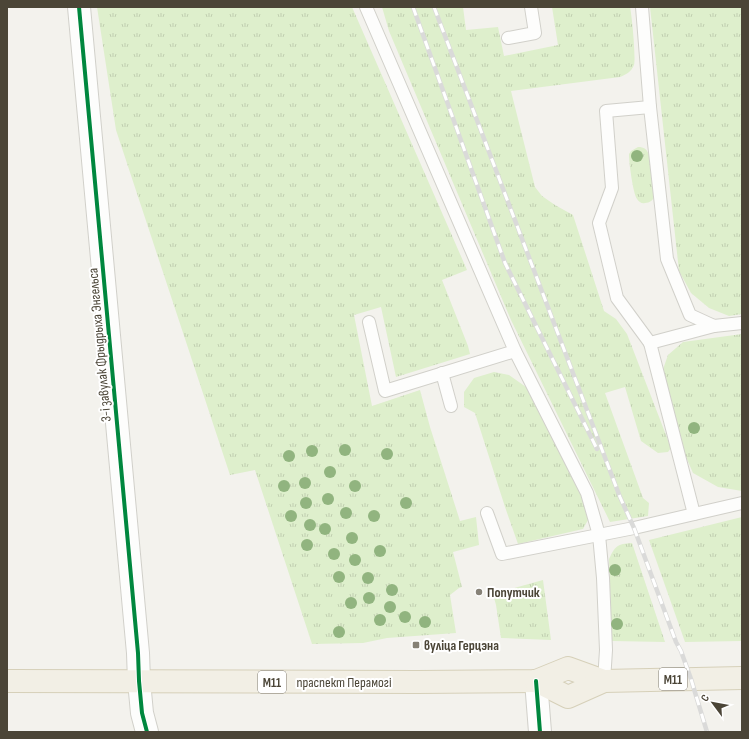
<svg xmlns="http://www.w3.org/2000/svg" width="749" height="739" viewBox="0 0 749 739" font-family="'Sofia Sans Condensed',sans-serif">
  <defs>
    <pattern id="grass-tufts" width="24" height="20" patternUnits="userSpaceOnUse"><rect width="24" height="20" fill="#deefcc"/><path d="M3 7l-1-3M5 7V3M7 7l1-3M15 17l-1-3M17 17v-4M19 17l1-3" fill="none" stroke="#c0ceb0"/></pattern>
  </defs>
  <rect width="100%" height="100%" fill="#f3f2ed"/>
  <g fill="url(#grass-tufts)">
    <path d="M97 7H352L467 270 442 280 468 346 470 354 396 377 381 307 354 315 372 406 420 390 430 427 460 521 476 517 479 545 453 552 462 587 459 588 450 595 456 633 387 638 363 643 312 644 255 470 230 475 116 130Z"/>
    <path d="M382 7H463L466 30 498 27 504 56 558 45 552 7H630C632 16 636 58 634 65 631 72 627 74 620 77L511 91 535 187 542 196 555 205 573 215 604 311 616 319 627 334 671 448 668 452 658 453 641 441 625 387 605 393 643 498 649 503 648 516 610 522 511 320 389 31Z"/>
    <path d="M650 7H742V314L729 316 709 308 691 293 679 271Z"/>
    <path d="M638 147C644 147 647 149 649 155L655 196C653 200 650 203 645 203 642 204 639 202 637 199 633 193 629 163 629 154L631 151Z"/>
    <path d="M742 334V491L718 487 693 473 683 450 661 375 668 355 683 342Z"/>
    <path d="M494 372 509 375 526 387 584 501 588 520 583 529 518 544 505 507 475 413 464 407V392L474 378Z"/>
    <path d="M742 517V641L685 642 649 540Z"/>
    <path d="M632 543 665 642 612 641 609 559C615 546 617 544 632 543Z"/>
    <path d="M543 580 551 640 501 638 496 605 493 594Z"/>
  </g>
  <g fill="none" stroke-linecap="round" stroke-linejoin="round">
    <defs>
      <g id="service">
        <path d="M366 7 515 351 587 493 599 535 603 578 606 650 604 681"/>
        <path d="M642 7 650 107 667 259 690 315 714 326 742 323"/>
        <path d="M508 38 535 33 531 7"/>
        <path d="M650 107 606 111 612 188 599 223 617 298 650 343"/>
        <path d="M369 322 385 391 515 351"/>
        <path d="M442 373 451 406"/>
        <path d="M487 513 502 554 634 528 742 503"/>
        <path d="M694 514 650 343 714 326"/>
      </g>
      <g id="minor">
        <path d="M79 7 138 653 139 681 142 713 147 732"/>
        <path d="M536 681 540 732"/>
      </g>
      <g id="primary">
        <path d="M7 681 417 682 536 681 568 668 604 681"/>
        <path d="M536 681 568 697 604 681 742 678"/>
      </g>
    </defs>
    <use href="#service" stroke="#d1d0ca" stroke-width="14"/>
    <use href="#minor" stroke="#d1d0ca" stroke-width="24"/>
    <use href="#primary" stroke="#d6d0b9" stroke-width="24"/>
    <use href="#service" stroke="#fdfdfc" stroke-width="12"/>
    <use href="#minor" stroke="#fdfdfc" stroke-width="22"/>
    <use href="#primary" stroke="#f2efe5" stroke-width="22"/>
    <defs>
      <g id="rail">
        <path d="M413 7 505 263 597 449"/>
        <path d="M434 7 620 497 634 528 676 642 681 651 691 679 707 732"/>
      </g>
    </defs>
    <use href="#rail" stroke="#dadad9" stroke-width="4.5"/>
    <use href="#rail" stroke="#fff" stroke-width="3" stroke-dasharray="9" stroke-linecap="butt"/>
    <defs>
      <g id="cycleway">
        <path d="M79 7 138 653 139 681 142 713 147 732"/>
        <path d="M536 681 540 732"/>
      </g>
    </defs>
    <use href="#cycleway" stroke="#fff" stroke-width="6"/>
    <use href="#cycleway" stroke="#00873e" stroke-width="4"/>
  </g>
  <g fill="#91b47f">
    <circle cx="637" cy="156" r="6"/>
    <circle cx="694" cy="428" r="6"/>
    <circle cx="345" cy="450" r="6"/>
    <circle cx="312" cy="451" r="6"/>
    <circle cx="387" cy="454" r="6"/>
    <circle cx="289" cy="456" r="6"/>
    <circle cx="330" cy="472" r="6"/>
    <circle cx="305" cy="483" r="6"/>
    <circle cx="284" cy="486" r="6"/>
    <circle cx="355" cy="486" r="6"/>
    <circle cx="328" cy="499" r="6"/>
    <circle cx="306" cy="503" r="6"/>
    <circle cx="406" cy="503" r="6"/>
    <circle cx="346" cy="513" r="6"/>
    <circle cx="291" cy="516" r="6"/>
    <circle cx="374" cy="516" r="6"/>
    <circle cx="310" cy="525" r="6"/>
    <circle cx="325" cy="529" r="6"/>
    <circle cx="352" cy="538" r="6"/>
    <circle cx="307" cy="545" r="6"/>
    <circle cx="380" cy="551" r="6"/>
    <circle cx="334" cy="554" r="6"/>
    <circle cx="355" cy="560" r="6"/>
    <circle cx="615" cy="570" r="6"/>
    <circle cx="339" cy="577" r="6"/>
    <circle cx="368" cy="578" r="6"/>
    <circle cx="392" cy="590" r="6"/>
    <circle cx="369" cy="598" r="6"/>
    <circle cx="351" cy="603" r="6"/>
    <circle cx="390" cy="607" r="6"/>
    <circle cx="405" cy="617" r="6"/>
    <circle cx="380" cy="620" r="6"/>
    <circle cx="425" cy="622" r="6"/>
    <circle cx="617" cy="624" r="6"/>
    <circle cx="339" cy="632" r="6"/>
  </g>
  <g fill="#868277" stroke="#fff" stroke-width="1.5">
    <circle cx="479" cy="592" r="4"/>
    <rect x="412" y="641" width="8" height="8" rx="2"/>
  </g>
  <g text-anchor="middle" stroke-width="4" stroke-linejoin="round" paint-order="stroke">
    <g fill="#fff" stroke="#817d73" stroke-width="1">
      <rect x="659" y="668" width="28" height="22" rx="3"/>
      <rect x="258" y="671" width="28" height="22" rx="3"/>
    </g>
    <g font-size="13" font-weight="bold" fill="#4b4537">
      <text x="673" y="684">М11</text>
      <text x="272" y="687">М11</text>
    </g>
    <g font-size="14" fill="#4b4537" stroke="#fff">
      <text transform="translate(99 345) rotate(-95)" y="5">3-і завулак Фрыдрыха Энгельса</text>
      <text x="344" y="687">праспект Перамогі</text>
    </g>
    <g font-size="14" font-weight="bold" fill="#4b4537" stroke="#fff" text-anchor="start">
      <text x="487" y="597">Попутчик</text>
      <text x="424" y="650">вуліца Герцэна</text>
    </g>
  </g>
  <rect width="749" height="739" fill="none" stroke="#4b4537" stroke-width="16"/>
  <g transform="translate(713 703) rotate(302)" stroke="#ffffff" stroke-width="3" paint-order="stroke">
  <path d="M0-3L7 15L0 10L-7 15Z" fill="#4b4537"/>
  <text y="-6" font-size="11" font-weight="bold" text-anchor="middle" fill="#4b4537">С</text>
  </g>
</svg>
